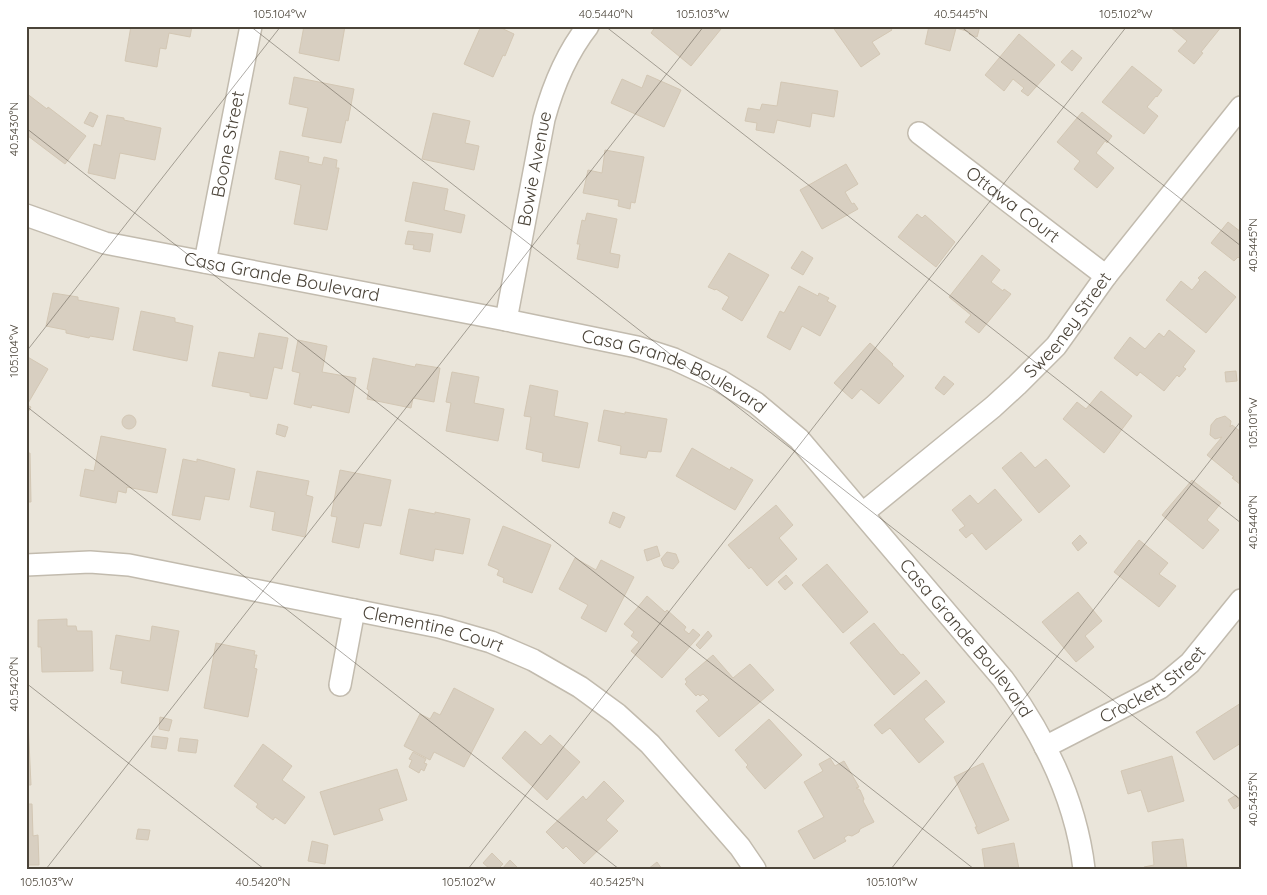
<svg xmlns="http://www.w3.org/2000/svg" width="1267" height="895" viewBox="0 0 1267 895" font-family="Quicksand,sans-serif">
  <rect width="100%" height="100%" fill="#f6f3ec"/>
  <rect fill="#eae5da" x="26" y="26" width="1215" height="843"/>
  <g fill="#d8cfc1" stroke="#d3c7b4">
    <path d="M131 26H192L190 37 169 33 166 49 160 48 157 67 125 61Z"/>
    <path d="M304 26H345L339 61 299 53Z"/>
    <path d="M481 26H497L514 34 505 56 503 55 493 77 464 64Z"/>
    <path d="M656 26H717L721 29 691 66 651 33Z"/>
    <path d="M832 26H889L892 30 872 42 880 54 861 67Z"/>
    <path d="M929 26H980L977 37 969 34 970 32 956 28 950 51 925 44Z"/>
    <path d="M1222 26 1201 52 1203 53 1194 64 1178 51 1187 41 1170 27Z"/>
    <path d="M1019 34 1055 65 1028 96 1021 91 1024 88 1013 79 1004 91 985 75Z"/>
    <path d="M1072 50 1082 58 1072 71 1061 62Z"/>
    <path d="M1132 66 1162 90 1157 97 1156 96 1147 107 1158 116 1144 134 1102 102Z"/>
    <path d="M647 75 681 90 664 127 611 103 622 79 642 88Z"/>
    <path d="M294 77 354 89 348 121 346 120 341 143 302 136 308 108 289 104Z"/>
    <path d="M781 82 838 91 834 117 812 113 810 127 777 120 774 133 756 130 757 123 745 121 748 108 760 110 762 104 777 106Z"/>
    <path d="M26 93 47 109 48 107 86 136 65 164 28 136 26 137Z"/>
    <path d="M90 112 98 116 93 127 84 123Z"/>
    <path d="M1082 112 1112 136 1107 143 1105 141 1096 153 1114 168 1097 188 1074 169 1080 161 1057 142Z"/>
    <path d="M433 113 470 121 465 143 479 146 474 170 422 159Z"/>
    <path d="M107 115 124 118V120L161 128 155 160 120 153 115 179 88 173 94 144 101 146Z"/>
    <path d="M605 150 644 157 635 203 631 202 630 209 618 206 619 200 583 193 588 170 602 173Z"/>
    <path d="M280 151 309 157 308 162 322 165 324 157 337 160 336 168H339L327 230 294 224 301 185 275 179Z"/>
    <path d="M846 164 858 184 845 192 852 204 854 203 858 209 822 229 800 190Z"/>
    <path d="M413 182 448 189 444 210 465 215 461 233 405 221Z"/>
    <path d="M587 213 617 219 610 253 620 255 618 268 577 259 580 244H577L582 220 585 221Z"/>
    <path d="M917 214 922 218 925 215 955 242 936 267 898 237Z"/>
    <path d="M1228 222 1241 232V260L1238 257 1234 261 1211 243Z"/>
    <path d="M408 231 433 234 430 252 413 249 414 245 405 244Z"/>
    <path d="M802 251 813 258 803 275 791 268Z"/>
    <path d="M729 253 769 275 742 321 722 309 729 297 716 289 715 290 708 287Z"/>
    <path d="M982 255 1000 270 991 282 1003 291 1004 289 1011 294 979 333 965 322 971 315 949 297Z"/>
    <path d="M1205 271 1236 297 1206 333 1166 300 1181 281 1192 290 1200 280 1198 278Z"/>
    <path d="M799 286 818 296 819 293 829 298 827 301 836 306 820 336 802 326 790 350 767 337 780 311 784 313Z"/>
    <path d="M53 293 78 297V300L119 308 113 340 90 336 89 338 66 333V330L46 326Z"/>
    <path d="M141 311 175 318V322L193 326 187 361 133 350Z"/>
    <path d="M1169 330 1195 351 1183 367 1186 369 1179 377 1177 375 1164 391 1140 372 1137 376 1114 358 1130 337 1145 349 1159 333 1164 337Z"/>
    <path d="M259 333 288 338 282 369 274 367 267 399 250 396V393L212 386 219 352 254 358Z"/>
    <path d="M298 340 327 346 322 372 356 378 349 413 312 405 311 408 294 404 300 373 292 371Z"/>
    <path d="M870 343 893 364 892 365 904 376 879 404 861 389 852 399 834 383Z"/>
    <path d="M26 356 48 369 27 405 31 407 26 416Z"/>
    <path d="M373 358 415 367 416 364 440 368 434 402 413 398 411 408 367 399 369 390 367 389Z"/>
    <path d="M1236 371 1237 381 1226 382 1225 372Z"/>
    <path d="M452 372 479 377 474 403 504 409 498 441 446 431 451 403 446 402Z"/>
    <path d="M944 376 954 384 944 395 935 388Z"/>
    <path d="M530 385 558 391 554 416 588 423 579 468 542 461 543 453 526 449 531 417 524 416Z"/>
    <path d="M1101 391 1132 416 1104 453 1063 419 1077 402 1086 409Z"/>
    <path d="M604 410 625 414V412L667 419 661 452 648 451 646 458 620 454 621 446 598 441Z"/>
    <circle cx="129" cy="422" r="7"/>
    <path d="M1225 416 1231 421 1230 427 1232 425 1241 432V485L1232 478 1234 477 1207 455 1222 437 1215 439 1210 435 1211 425 1216 419Z"/>
    <path d="M278 424 288 427 285 437 276 434Z"/>
    <path d="M101 436 166 449 157 493 127 487 126 493 118 491 116 503 80 496 85 469 94 471Z"/>
    <path d="M692 448 730 470 731 467 753 480 735 510 676 476Z"/>
    <path d="M1021 452 1035 468 1046 459 1070 486 1039 513 1002 468Z"/>
    <path d="M26 453H30L31 502H26Z"/>
    <path d="M183 459 197 462V459L235 469 229 500 205 496 200 520 172 515Z"/>
    <path d="M340 470 391 480 381 526 364 523 359 548 332 542 337 517 331 516Z"/>
    <path d="M257 471 309 481 306 495 313 497 305 537 272 530 275 512 250 507Z"/>
    <path d="M1192 480 1221 503 1207 520 1219 530 1203 549 1162 515Z"/>
    <path d="M995 489 1022 520 986 550 972 533 966 538 959 530 965 526 952 510 970 495 978 504Z"/>
    <path d="M776 505 793 525 779 538 797 559 767 586 751 567 749 569 728 545Z"/>
    <path d="M409 509 435 514V512L470 519 463 554 435 549 433 561 400 554Z"/>
    <path d="M613 512 625 517 620 528 609 523Z"/>
    <path d="M503 526 551 545 532 593 503 582 504 578 497 575 499 570 488 565Z"/>
    <path d="M1080 535 1087 543 1078 551 1072 543Z"/>
    <path d="M1139 540 1168 563 1159 574 1176 586 1159 607 1114 572Z"/>
    <path d="M657 546 660 556 647 561 644 550Z"/>
    <path d="M667 552 676 554 679 562 673 569 664 566 661 559Z"/>
    <path d="M575 558 596 570 601 560 634 577 606 632 581 618 588 605 559 589Z"/>
    <path d="M827 564 868 612 843 633 802 585Z"/>
    <path d="M786 575 793 583 785 590 778 582Z"/>
    <path d="M1078 592 1102 621 1085 636 1094 647 1076 662 1042 622Z"/>
    <path d="M647 596 665 612 667 610 686 627 684 630 689 634 693 629 700 635 662 678 631 651 639 642 631 636 634 632 624 624Z"/>
    <path d="M67 619V626H76L77 631H92L93 671 42 672 41 647H38V620Z"/>
    <path d="M874 623 901 655 903 654 920 673 894 695 850 643Z"/>
    <path d="M152 626 179 631 168 691 121 683 123 671 110 669 116 635 150 641Z"/>
    <path d="M708 631 712 636 700 649 696 645Z"/>
    <path d="M216 643 255 651 254 655H257L254 668 257 669 248 717 204 708Z"/>
    <path d="M713 655 733 678 750 664 774 690 719 737 696 711 709 700 703 694 700 696 698 694 696 696 685 684 687 682 685 679Z"/>
    <path d="M926 680 945 702 924 719 944 742 919 763 890 728 882 734 874 725Z"/>
    <path d="M454 688 494 709 464 767 434 752 430 760 404 746 420 714 430 719 434 712 440 715Z"/>
    <path d="M1241 703V743L1214 760 1196 732Z"/>
    <path d="M160 717 172 720 169 731 159 729Z"/>
    <path d="M769 719 802 755 765 789 746 767 748 765 735 750Z"/>
    <path d="M26 721H28L31 785H26Z"/>
    <path d="M525 731 541 745 550 735 580 762 547 800 502 758Z"/>
    <path d="M153 736 168 738 166 749 151 747Z"/>
    <path d="M180 738 198 740 196 753 178 751Z"/>
    <path d="M263 744 292 766 282 780 305 797 285 824 275 817 273 820 256 807 258 804 234 786Z"/>
    <path d="M413 752 426 759 424 763 427 764 424 771 421 769 419 773 409 767 412 760 409 759Z"/>
    <path d="M1172 756 1184 801 1148 812 1141 790 1128 794 1121 771Z"/>
    <path d="M830 758 835 766 844 761 859 787 856 788 860 790 864 799 863 801 874 822 860 829 859 832 852 836 848 835 844 838 846 841 814 859 798 831 824 817 804 782 823 771 819 764Z"/>
    <path d="M983 763 1009 820 978 834 975 827H977L954 777Z"/>
    <path d="M397 769 407 800 379 809 383 820 334 835 320 792Z"/>
    <path d="M604 781 624 801 606 820 618 831 584 864 566 846 563 849 546 832 583 796 586 800Z"/>
    <path d="M1236 795 1241 804 1234 809 1228 800Z"/>
    <path d="M26 804H32L33 836 38 835 39 865H26Z"/>
    <path d="M138 829 150 830 148 840 136 839Z"/>
    <path d="M1183 839 1187 869H1145L1144 867 1154 865 1152 842Z"/>
    <path d="M312 841 328 845 325 864 308 861Z"/>
    <path d="M1014 843 1019 869H985L982 849Z"/>
    <path d="M492 853 503 864 498 869H490L483 863Z"/>
    <path d="M510 860 519 869H502Z"/>
    <path d="M657 862 662 869H648Z"/>
  </g>
  <g fill="none" stroke-linecap="round" stroke-linejoin="round">
    <defs>
      <g id="street">
        <path id="s1" d="M919 133 1106 276"/>
        <path id="s2" d="M26 215 105 243 506 320 637 347 674 359 719 380 756 403 799 439 1003 679C1043 734 1076 800 1084 869"/>
        <path id="s3" d="M205 262 251 26"/>
        <path id="s4" d="M506 320 544 119C553 86 566 54 588 26"/>
        <path id="s5" d="M863 513 993 407 1017 385 1056 346 1106 276 1241 107"/>
        <path id="s6" d="M26 565 90 562 129 565 439 627 491 642 533 660 580 687 617 714 650 744 740 847 755 869"/>
        <path d="M340 685 354 610"/>
        <path id="s7" d="M1045 747 1160 688 1190 663 1241 600"/>
      </g>
    </defs>
    <use href="#street" stroke="#c2bbae" stroke-width="24"/>
    <use href="#street" stroke="#fff" stroke-width="21"/>
  </g>
  <path fill="none" stroke="#4b4439" stroke-width="1" stroke-opacity="0.45" d="M250 26 1241 800M605 26 1241 523M960 26 1241 246M26 128 974 869M26 352 281 26M26 406 619 869M26 683 264 869M46 869 704 26M468 869 1127 26M891 869 1241 421"/>
  <g text-anchor="middle" stroke-width="4" stroke-linejoin="round" paint-order="stroke">
    <g font-size="18" fill="#4b4439" stroke="#fff">
      <text dy="6" stroke="none"><textPath href="#s3" startOffset="120">Boone Street</textPath></text>
      <text dy="6" stroke="none"><textPath href="#s4" startOffset="154">Bowie Avenue</textPath></text>
      <text dy="6" stroke="none"><textPath href="#s1" startOffset="118">Ottawa Court</textPath></text>
      <text dy="6" stroke="none"><textPath href="#s2" startOffset="264">Casa Grande Boulevard</textPath></text>
      <text dy="6" stroke="none"><textPath href="#s5" startOffset="279">Sweeney Street</textPath></text>
      <text dy="6" stroke="none"><textPath href="#s2" startOffset="669">Casa Grande Boulevard</textPath></text>
      <text dy="6" stroke="none"><textPath href="#s6" startOffset="414">Clementine Court</textPath></text>
      <text dy="6" stroke="none"><textPath href="#s2" startOffset="1074">Casa Grande Boulevard</textPath></text>
      <text dy="6" stroke="none"><textPath href="#s7" startOffset="125">Crockett Street</textPath></text>
    </g>
  </g>
  <rect width="1267" height="895" fill="none" stroke="#ffffff" stroke-width="55"/>
  <rect x="28" y="28" width="1212" height="840" fill="none" stroke="#4b4439" stroke-width="2"/>
  <g font-size="12" text-anchor="middle" fill="#4b4439">
    <text x="280" y="18">105.104°W</text>
    <text x="606" y="18">40.5440°N</text>
    <text x="703" y="18">105.103°W</text>
    <text x="961" y="18">40.5445°N</text>
    <text x="1126" y="18">105.102°W</text>
    <text transform="translate(14 129) rotate(-90)" y="4">40.5430°N</text>
    <text transform="translate(1253 245) rotate(-90)" y="4">40.5445°N</text>
    <text transform="translate(14 351) rotate(-90)" y="4">105.104°W</text>
    <text transform="translate(1253 423) rotate(-90)" y="4">105.101°W</text>
    <text transform="translate(1253 522) rotate(-90)" y="4">40.5440°N</text>
    <text transform="translate(14 684) rotate(-90)" y="4">40.5420°N</text>
    <text transform="translate(1253 799) rotate(-90)" y="4">40.5435°N</text>
    <text x="47" y="886">105.103°W</text>
    <text x="263" y="886">40.5420°N</text>
    <text x="469" y="886">105.102°W</text>
    <text x="617" y="886">40.5425°N</text>
    <text x="892" y="886">105.101°W</text>
  </g>
</svg>
